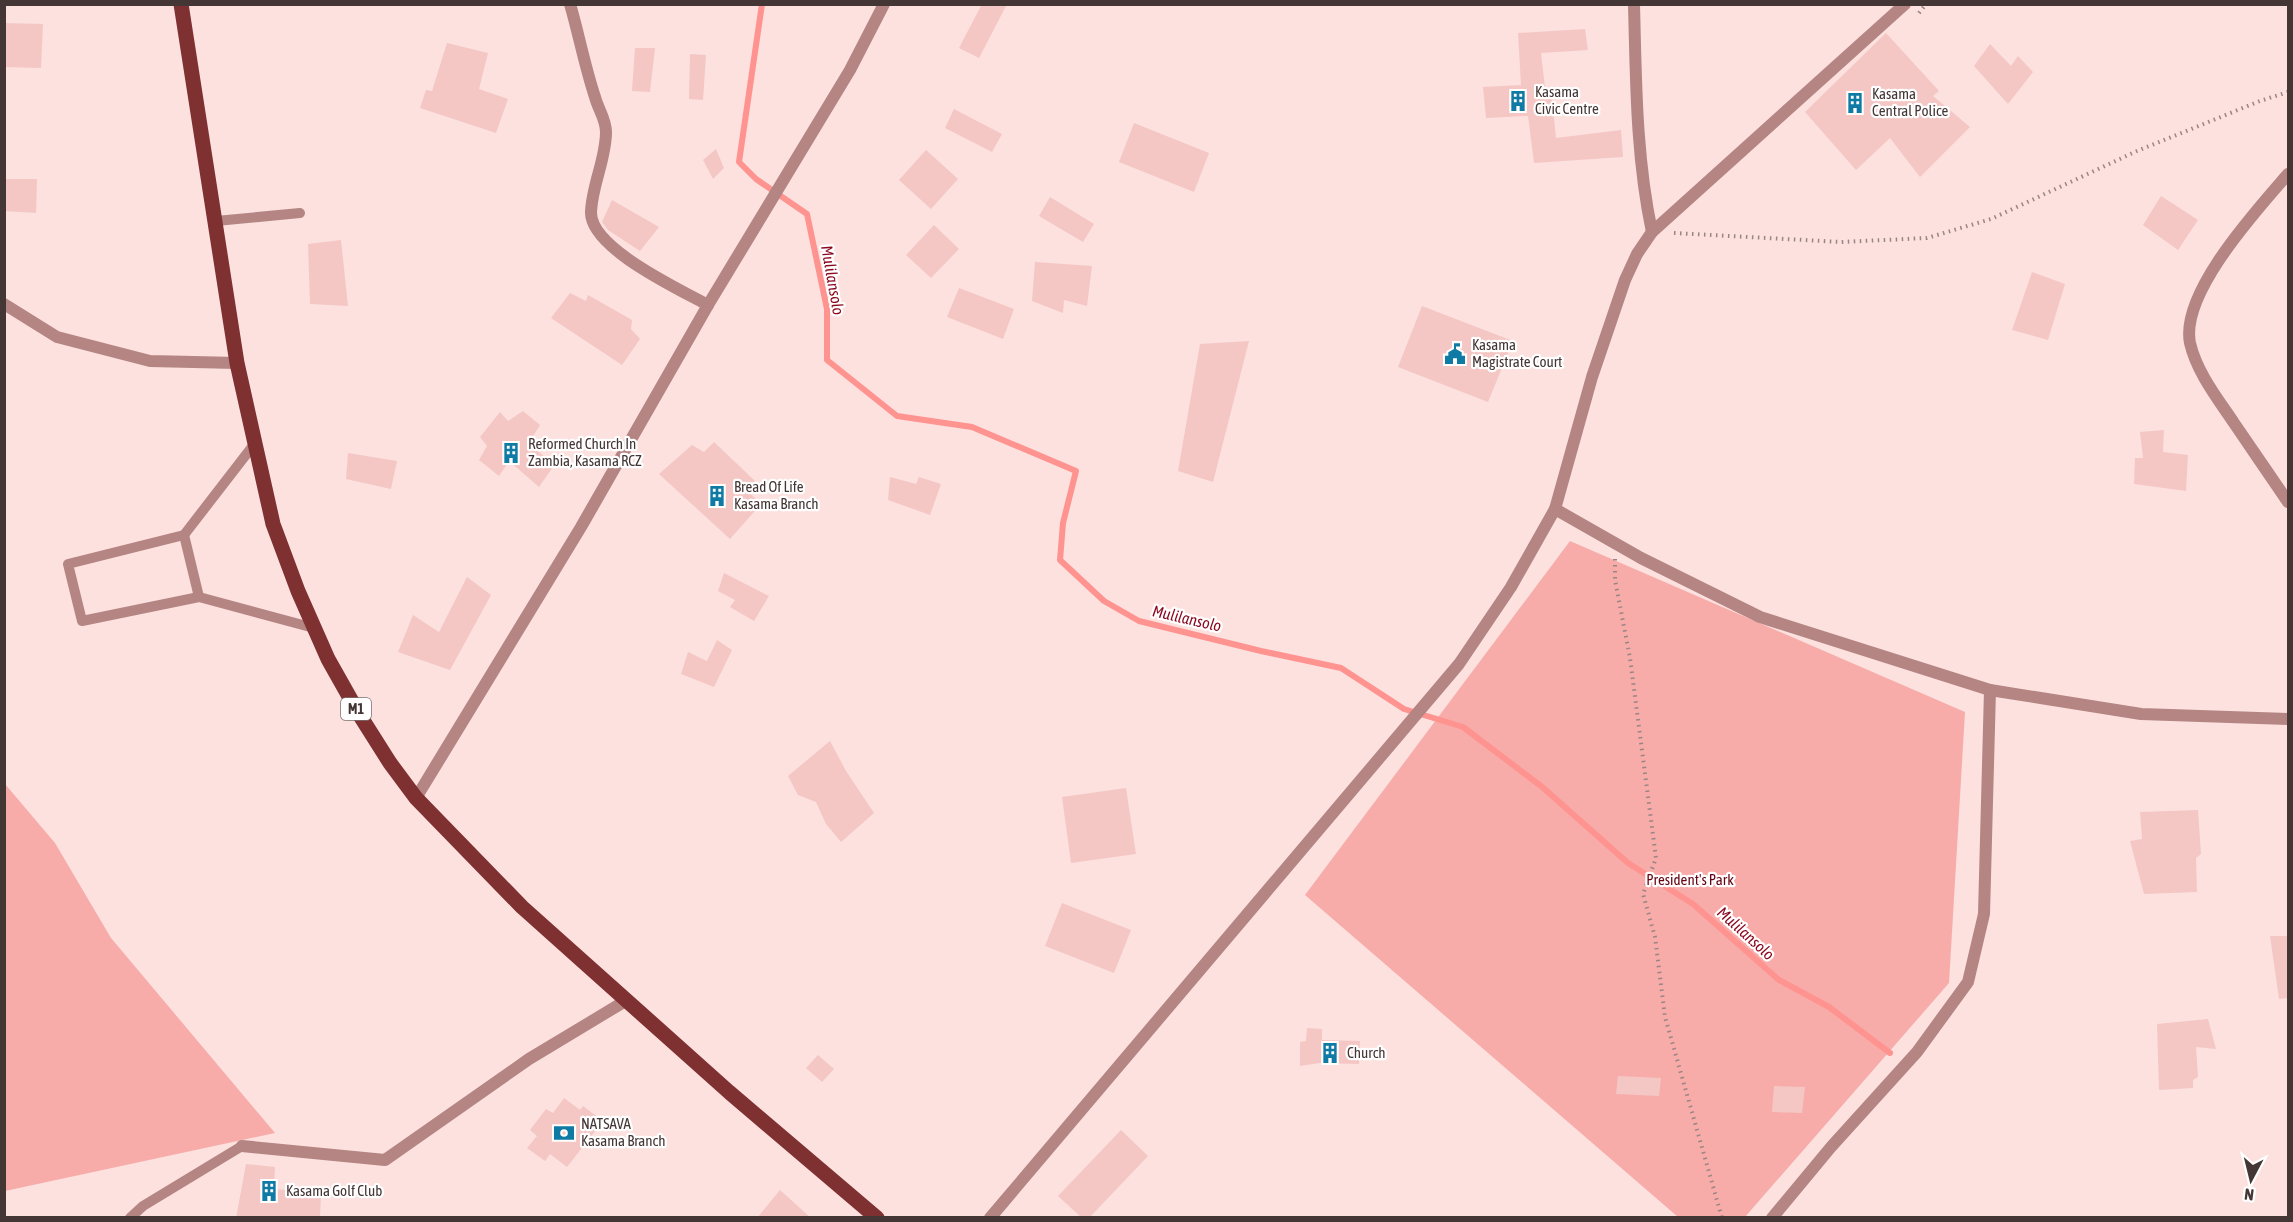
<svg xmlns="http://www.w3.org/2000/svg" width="2293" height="1222" viewBox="0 0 2293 1222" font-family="'Asap Condensed',sans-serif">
  <rect width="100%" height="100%" fill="#fce1df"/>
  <g fill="#f7aca9">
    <path d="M1570 541 1965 712 1949 983 1745 1217H1678L1305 895Z"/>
    <path d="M5 784 55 843 111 938 275 1133 5 1191Z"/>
  </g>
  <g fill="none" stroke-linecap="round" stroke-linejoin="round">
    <path stroke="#fe9390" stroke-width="6" d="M762 4 739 162 756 179 807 214 827 309V360L897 416 972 427 1076 471 1063 523 1060 560 1104 601 1139 621 1261 651 1341 668 1404 709 1463 727 1541 786 1628 863 1693 904 1779 980 1829 1007 1890 1053"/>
  </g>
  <g fill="#f4c7c4">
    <path d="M982 4H1007L979 58 959 48Z"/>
    <path d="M4 23 43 24 41 68 4 67Z"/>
    <path d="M1585 29 1588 50 1541 53 1545 88H1551L1556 138 1621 130 1623 157 1534 163 1528 116 1486 118 1483 87 1521 85 1518 33Z"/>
    <path d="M1886 33 1939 91 1933 96 1970 127 1920 177 1890 138 1856 170 1805 112Z"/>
    <path d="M447 43 488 53 479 89 508 99 496 133 420 108 426 90 432 91Z"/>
    <path d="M1990 44 2011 66 2018 56 2033 72 2008 104 1974 66Z"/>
    <path d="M635 48H655L650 92 632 91Z"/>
    <path d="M690 54 706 55 703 100 689 99Z"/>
    <path d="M954 109 1002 134 992 152 945 128Z"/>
    <path d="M1134 123 1209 153 1194 192 1119 162Z"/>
    <path d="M716 149 724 168 713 179 703 160Z"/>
    <path d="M926 150 958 179 931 209 899 180Z"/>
    <path d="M4 179H37L36 213 4 211Z"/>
    <path d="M2161 196 2198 220 2178 250 2143 225Z"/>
    <path d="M1050 197 1094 224 1083 242 1039 216Z"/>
    <path d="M612 200 659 227 640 251 608 230 602 222Z"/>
    <path d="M934 225 959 249 931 278 906 255Z"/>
    <path d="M341 240 348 306 310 304 308 244Z"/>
    <path d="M1035 262 1092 266 1087 306 1064 300 1063 313 1032 301Z"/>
    <path d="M2032 272 2065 284 2048 340 2012 330Z"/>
    <path d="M959 288 1014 309 1003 339 947 317Z"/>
    <path d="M570 293 586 301 588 295 632 320 631 329 640 339 622 365 551 318Z"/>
    <path d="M1422 306 1513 341 1488 402 1398 367Z"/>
    <path d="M1249 341 1213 482 1178 471 1200 344Z"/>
    <path d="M523 411 540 425 528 444 555 464 539 487 509 461 499 476 479 460 487 446 480 437 500 412 508 421Z"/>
    <path d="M2164 430 2163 452 2188 455 2186 491 2134 484 2135 458H2143L2140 432Z"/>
    <path d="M714 442 755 481 744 488 761 504 730 539 659 474 692 445 704 452Z"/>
    <path d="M348 453 397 461 391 489 346 479Z"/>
    <path d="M890 477 916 484 919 477 941 484 930 515 888 500Z"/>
    <path d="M724 573 769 596 754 621 730 607 735 600 718 591Z"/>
    <path d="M467 577 491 595 450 670 398 652 413 615 439 632Z"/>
    <path d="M717 640 732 650 714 687 681 674 688 652 707 661Z"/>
    <path d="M830 741 846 771 874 813 841 842 826 824 816 802 798 795 788 776Z"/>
    <path d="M1126 788 1136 854 1071 863 1062 797Z"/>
    <path d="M2198 810 2201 854 2196 858 2197 892 2144 894 2130 841 2142 839 2140 812Z"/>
    <path d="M1062 903 1131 930 1114 973 1045 946Z"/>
    <path d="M2270 936H2289V998L2279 999Z"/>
    <path d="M2208 1019 2216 1049 2196 1047 2198 1077 2193 1080V1088L2159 1090 2157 1024Z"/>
    <path d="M1307 1028 1322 1029V1040L1360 1041 1359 1064 1320 1063 1300 1066V1042L1306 1041Z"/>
    <path d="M818 1055 834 1069 822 1082 806 1068Z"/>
    <path d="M1618 1076 1661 1078 1659 1096 1616 1094Z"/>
    <path d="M1774 1086 1805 1087 1802 1113 1772 1112Z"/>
    <path d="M564 1098 580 1110 583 1106 603 1121 567 1167 550 1154 545 1161 527 1148 537 1136 530 1130 546 1109 553 1113Z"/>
    <path d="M1121 1130 1148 1156 1089 1218H1082L1058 1196Z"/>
    <path d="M246 1164 275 1167 274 1189 321 1193 320 1218H236Z"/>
    <path d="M780 1190 811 1218H757Z"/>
  </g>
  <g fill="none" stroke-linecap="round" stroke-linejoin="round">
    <g stroke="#998584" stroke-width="4" stroke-dasharray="1.5 4.5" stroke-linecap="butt">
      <path d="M1919 13 1926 4"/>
      <path d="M1674 233 1841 242 1927 238 1991 219 2137 151 2260 101 2288 92"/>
      <path d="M1615 559V580L1630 658 1656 858 1643 894 1655 937 1665 1017 1722 1218"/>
    </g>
    <g stroke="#b48583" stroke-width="10">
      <path d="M216 221 300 213"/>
      <path d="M255 443 184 535 68 564 82 621 199 597 314 628"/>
      <path d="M184 535 199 597"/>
      <path d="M130 1218 143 1206 242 1146"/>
    </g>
    <g stroke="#b48583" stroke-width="12">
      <path d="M570 4C579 35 585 67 595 97 598 109 606 119 606 132 606 159 592 185 591 212 590 248 679 289 708 305"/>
      <path d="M1634 4C1636 81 1636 157 1652 232"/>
      <path d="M2288 174C2257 210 2180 293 2190 343 2197 373 2218 399 2234 423 2252 449 2270 476 2288 502"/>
      <path d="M4 304 57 337 150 361 237 363"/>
      <path d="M1555 509 1641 558 1760 617 1990 690 2141 714 2288 719"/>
      <path d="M416 798 581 527 708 305 850 70 884 4"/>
      <path d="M242 1146 385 1160 529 1059 627 1000"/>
      <path d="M990 1218 1459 664 1511 587 1555 509 1592 377 1625 280 1637 254 1652 232 1905 4"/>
      <path d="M1772 1218 1831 1147 1917 1052 1968 982 1984 914 1990 690"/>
    </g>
    <path stroke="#7f3031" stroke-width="15" d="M181 4 237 363 273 524 298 591 328 659 359 714 390 763 416 798 522 907 729 1092 877 1218"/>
  </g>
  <defs>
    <symbol id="building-bare" viewBox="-9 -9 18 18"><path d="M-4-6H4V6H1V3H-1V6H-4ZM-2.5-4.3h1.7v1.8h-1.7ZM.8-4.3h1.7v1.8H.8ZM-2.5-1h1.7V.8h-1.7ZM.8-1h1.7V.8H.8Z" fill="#0f7aa4" stroke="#fff" stroke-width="2.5" paint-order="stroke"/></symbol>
    <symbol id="civic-bare" viewBox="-9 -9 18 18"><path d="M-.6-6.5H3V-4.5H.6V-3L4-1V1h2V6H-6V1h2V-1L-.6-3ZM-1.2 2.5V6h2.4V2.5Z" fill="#0f7aa4" stroke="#fff" stroke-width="2.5" paint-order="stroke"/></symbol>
    <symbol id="bank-bare" viewBox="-9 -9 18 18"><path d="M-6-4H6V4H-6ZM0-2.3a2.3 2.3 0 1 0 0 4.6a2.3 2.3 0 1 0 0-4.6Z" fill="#0f7aa4" stroke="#fff" stroke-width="2.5" paint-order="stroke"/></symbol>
  </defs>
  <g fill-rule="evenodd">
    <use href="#building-bare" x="1503" y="86" width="30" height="30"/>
    <use href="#building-bare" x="1840" y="88" width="30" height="30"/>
    <use href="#civic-bare" x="1440" y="339" width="30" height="30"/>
    <use href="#building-bare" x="496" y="438" width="30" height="30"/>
    <use href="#building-bare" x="702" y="481" width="30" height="30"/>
    <use href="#building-bare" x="1315" y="1038" width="30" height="30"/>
    <use href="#bank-bare" x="549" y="1118" width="30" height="30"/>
    <use href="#building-bare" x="254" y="1176" width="30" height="30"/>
  </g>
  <g text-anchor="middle" stroke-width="4.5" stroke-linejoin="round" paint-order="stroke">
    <rect fill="#fff" stroke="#7b7272" stroke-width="1.5" x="341" y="698" width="30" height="22" rx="4.5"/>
    <g font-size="14" font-weight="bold" fill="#433635">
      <text x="356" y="714">M1</text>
    </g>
    <g font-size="15" fill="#433635" stroke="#fff" text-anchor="start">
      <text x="1535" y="97">Kasama<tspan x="1535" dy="17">Civic Centre</tspan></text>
      <text x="1872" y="99">Kasama<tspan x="1872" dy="17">Central Police</tspan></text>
      <text x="1472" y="350">Kasama<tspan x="1472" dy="17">Magistrate Court</tspan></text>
      <text x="528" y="449">Reformed Church In<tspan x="528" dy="17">Zambia, Kasama RCZ</tspan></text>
      <text x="734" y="492">Bread Of Life<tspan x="734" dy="17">Kasama Branch</tspan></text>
      <text x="1347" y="1058">Church</text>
      <text x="581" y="1129">NATSAVA<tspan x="581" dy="17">Kasama Branch</tspan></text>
      <text x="286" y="1196">Kasama Golf Club</text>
    </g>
    <g font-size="15" fill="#660413" stroke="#fff">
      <text x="1690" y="885">President's Park</text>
    </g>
    <g font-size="16" font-style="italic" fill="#8b071d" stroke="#fff">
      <text transform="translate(833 280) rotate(80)" y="6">Mulilansolo</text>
      <text transform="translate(1187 618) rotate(13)" y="6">Mulilansolo</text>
      <text transform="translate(1746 933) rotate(42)" y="6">Mulilansolo</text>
    </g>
  </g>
  <rect width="2293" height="1222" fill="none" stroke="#433635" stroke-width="12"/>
  <g transform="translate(2251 1180) rotate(187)" stroke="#ffffff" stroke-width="4.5" paint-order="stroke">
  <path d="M0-4.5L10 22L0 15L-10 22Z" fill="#433635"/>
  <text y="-9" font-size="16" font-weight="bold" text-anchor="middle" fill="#433635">N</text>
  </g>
</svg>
